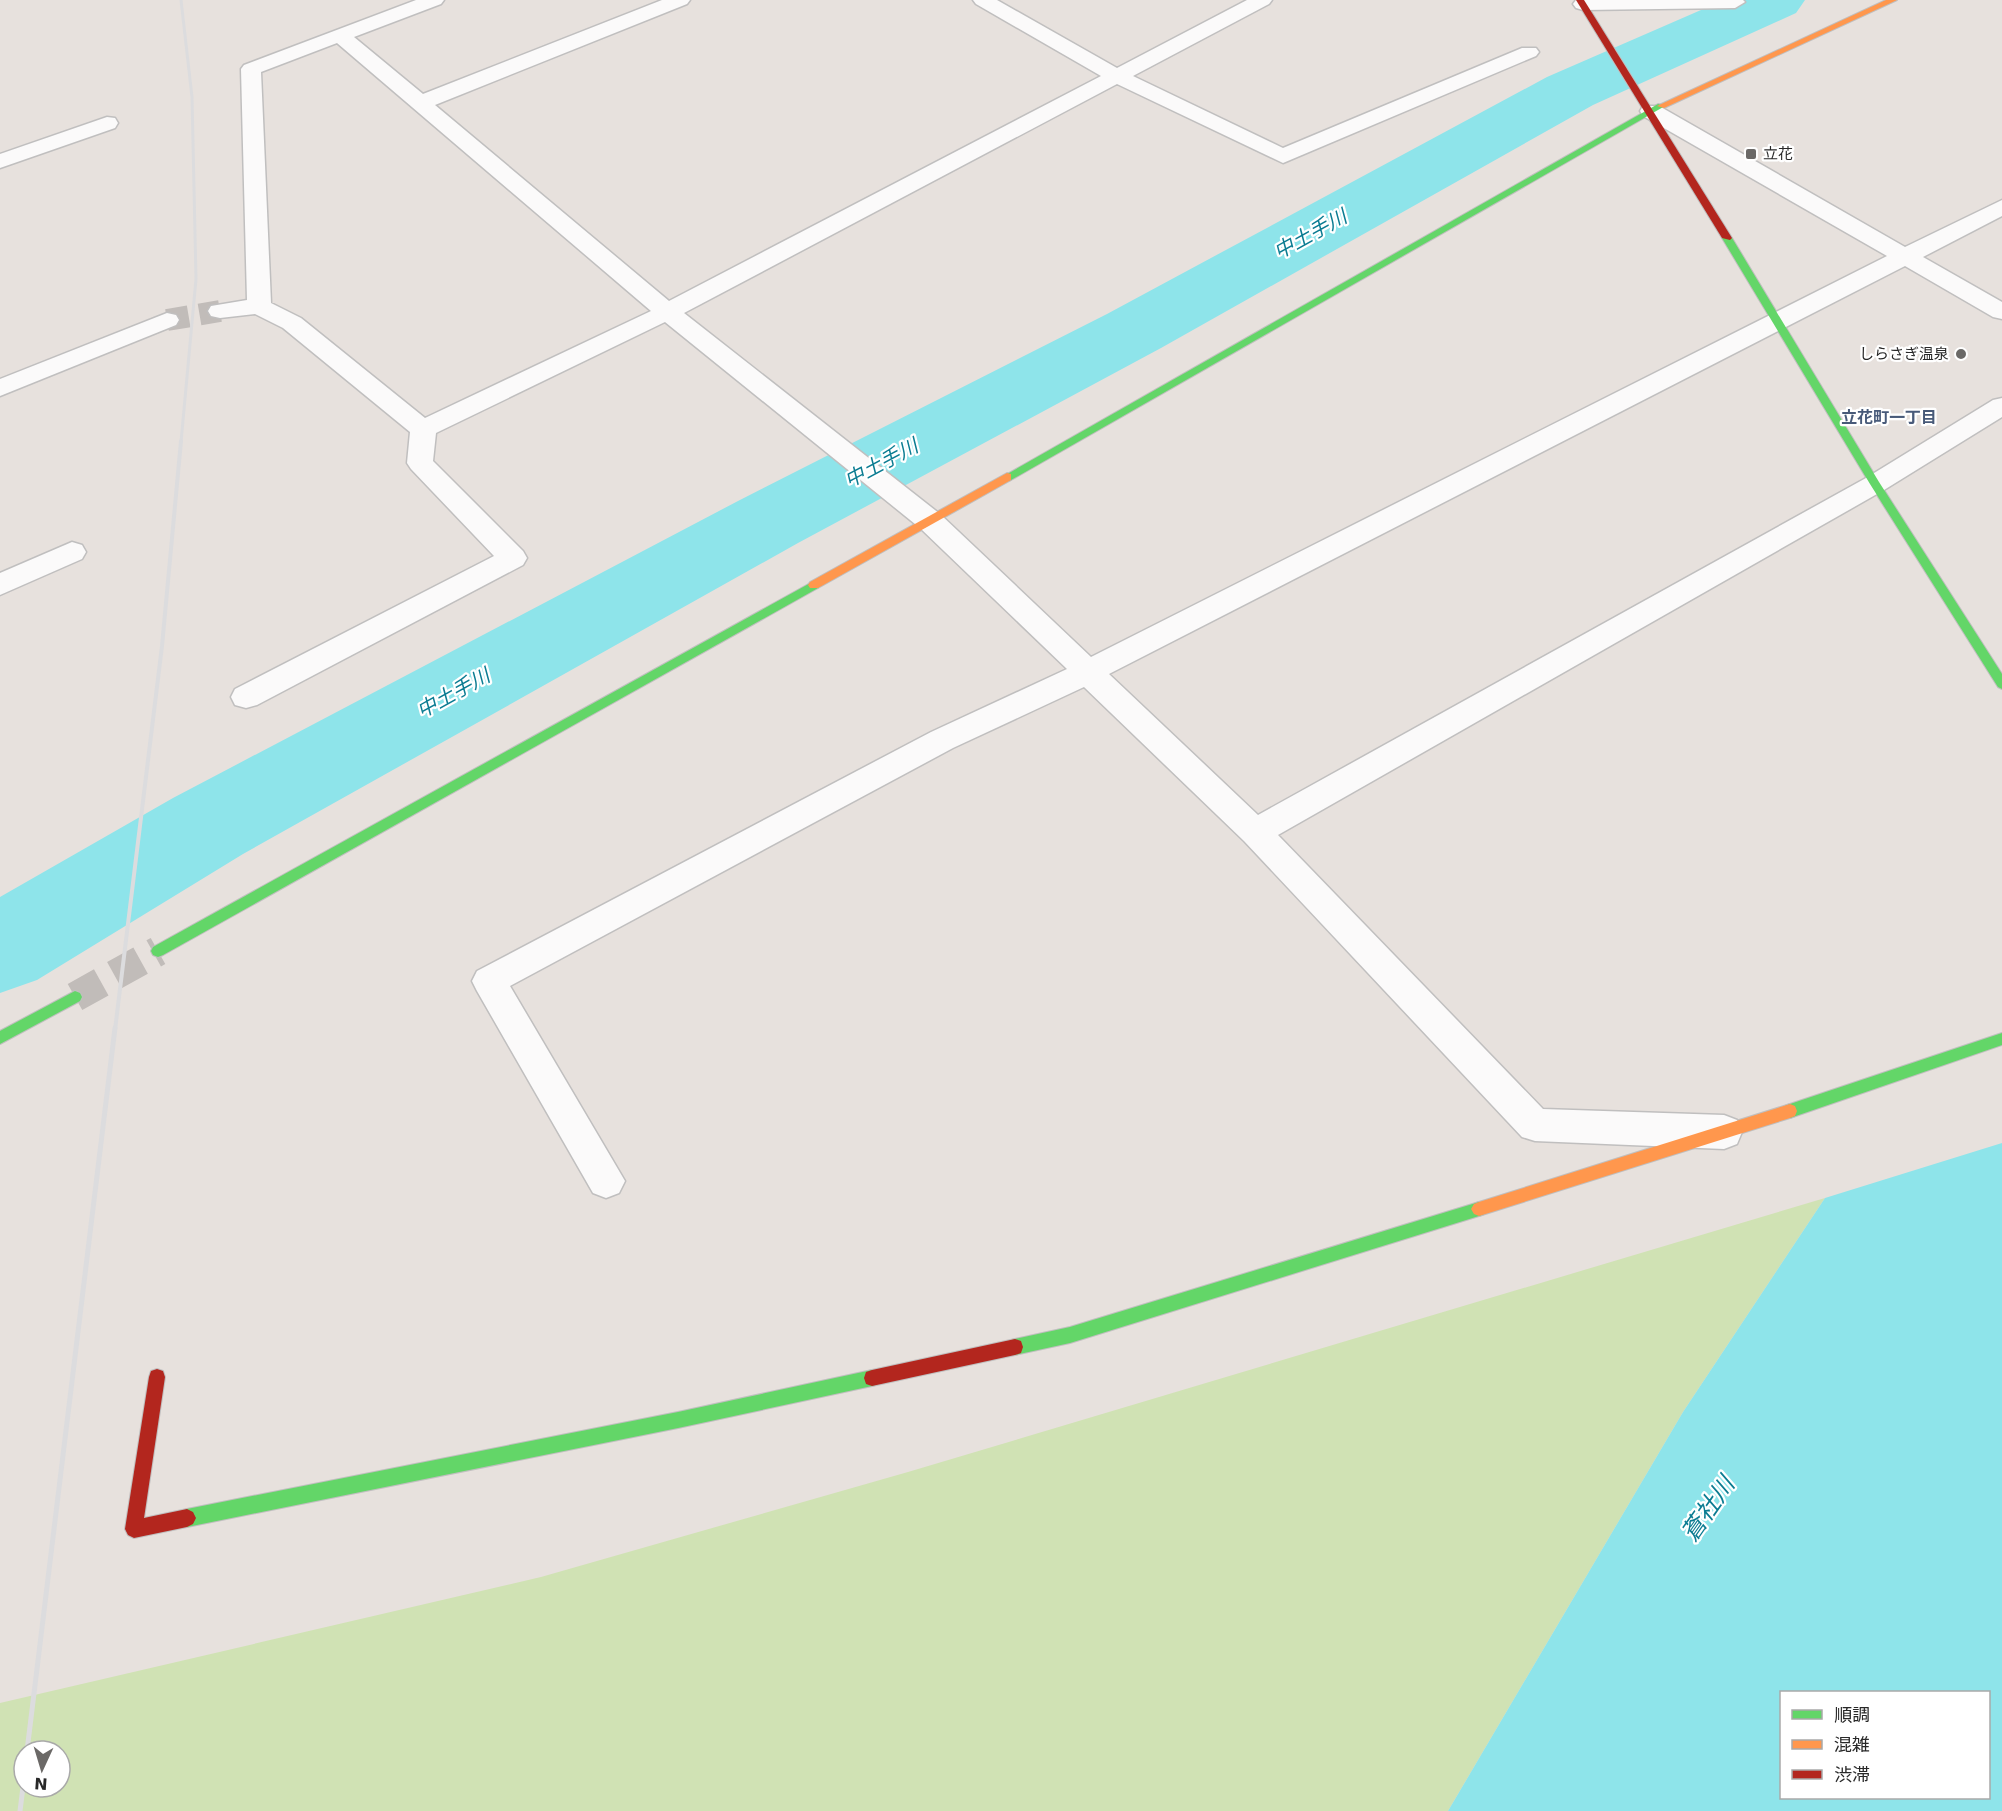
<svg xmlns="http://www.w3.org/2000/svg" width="2002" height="1811" viewBox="0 0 2002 1811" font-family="'DejaVu Sans','Noto Sans JP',sans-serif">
  <rect width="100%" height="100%" fill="#e7e1dd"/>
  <path fill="#d0e2b4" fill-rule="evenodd" d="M1825 1198 1683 1412 1448 1811H0V1703L541 1577 908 1472ZM24 1751H60V1787H24Z"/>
  <path fill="#8ee4ea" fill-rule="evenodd" d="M2002 1143V1811H1448L1683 1412 1825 1198ZM1782 1692H1988V1798H1782Z"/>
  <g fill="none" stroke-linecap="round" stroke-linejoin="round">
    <path fill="#8ee4ea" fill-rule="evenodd" d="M1724 0H1805L1796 13 1593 105 1161 348 798 543 243 854 37 980 0 993V897L173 798 738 501 1107 314 1547 77Z"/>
    <path stroke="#c1bcb9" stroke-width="22" stroke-dasharray="22 11" stroke-linecap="butt" d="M167 320 220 311"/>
    <path stroke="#c1bcb9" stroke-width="30" stroke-dasharray="30 15" stroke-linecap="butt" d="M75 997 158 951"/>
    <defs>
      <g id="street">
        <path d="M416 0H444L441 4 354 37 423 94 662 0H690L687 4 435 105 669 301 1101 76 976 4 973 0H997L1117 68 1247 0H1272L1269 4 1133 76 1283 148 1522 48H1536L1539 52 1536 56 1283 163 1117 84 684 313 940 514 1091 657 1887 256 1643 116 1640 111 1643 106H1659L1905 247 2002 200V216L1923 257 2002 302V319L1993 317 1905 266 1109 674 1258 815 1866 478 1993 400 2002 398V417L1884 490 1278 835 1543 1109 1724 1115 1737 1120 1742 1132 1737 1144 1724 1149 1535 1141 1522 1137 1244 841 1084 687 953 748 510 986 625 1181 619 1193 606 1198 593 1193 477 991 472 981 477 971 931 732 1067 669 920 528 665 322 436 433 433 461 523 551 527 558 523 565 257 705 246 708 235 705 231 697 235 689 494 556 411 469 407 463 410 432 283 328 255 314 220 318 211 316 208 311 211 306 247 300 241 69 244 65ZM337 43 651 311 425 418 301 318 271 303 261 72Z"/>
        <path d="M1576 0H1743L1745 2 1735 8 1583 10 1576 8 1573 4Z"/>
        <path d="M107 117 115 118 118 123 115 128 0 168V154Z"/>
        <path d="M167 313 176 315 179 320 176 325 0 396V379Z"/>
        <path d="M72 542 82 545 86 552 82 559 0 595V573Z"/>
      </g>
      <g id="fast">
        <path d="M1658 104 1665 106 1011 480 1007 481 1002 477Z"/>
        <path d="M1724 236 1732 238 1879 482 2002 674V689L1998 687 1870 484 1722 238Z"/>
        <path d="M814 581 818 582 820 585 818 588 163 955 158 957 153 955 151 951 153 947Z"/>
        <path d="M75 991 80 993 82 997 80 1001 0 1044V1031Z"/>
        <path d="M2002 1033V1045L1790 1118 1785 1116 1783 1111 1785 1106 1790 1104Z"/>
        <path d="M1479 1202 1484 1204 1487 1209 1484 1214 1479 1216 1070 1343 1015 1355 1009 1353 1007 1347 1009 1341 1015 1339 1070 1327Z"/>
        <path d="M872 1370 878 1372 880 1378 878 1384 872 1386 678 1428 187 1527 181 1524 178 1518 181 1512 187 1509 678 1412Z"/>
      </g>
      <g id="slow">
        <path d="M1886 0H1897L1664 108 1657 106Z"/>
        <path d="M1007 473 1011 474V480L818 588H810L808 585 810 582Z"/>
        <path d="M1790 1104 1795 1106 1797 1111 1795 1116 1790 1118 1479 1216 1474 1214 1471 1209 1474 1204 1479 1202Z"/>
      </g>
      <g id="jam">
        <path d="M1576 0H1584L1732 238 1730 240 1722 238Z"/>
        <path d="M1015 1339 1021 1341 1023 1347 1021 1353 1015 1355 872 1386 866 1384 864 1378 866 1372 872 1370Z"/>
        <path d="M157 1369 163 1371 165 1377 144 1518 187 1509 193 1512 196 1518 193 1524 187 1527 134 1538 128 1535 125 1529 149 1377 151 1371Z"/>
      </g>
    </defs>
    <use href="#street" stroke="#c0bfbf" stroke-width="3"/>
    <use href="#fast" stroke="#c0bfbf" stroke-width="2"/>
    <use href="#slow" stroke="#c0bfbf" stroke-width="2"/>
    <use href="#jam" stroke="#c0bfbf" stroke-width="2"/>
    <use href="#street" fill="#fbfafa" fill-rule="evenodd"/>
    <use href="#fast" fill="#63d668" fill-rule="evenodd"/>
    <use href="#slow" fill="#ff974d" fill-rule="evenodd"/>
    <use href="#jam" fill="#b3261e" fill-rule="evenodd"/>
    <path stroke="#dcdcde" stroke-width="3" d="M181 442 196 279 192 97 181 0"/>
    <path stroke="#dcdcde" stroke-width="4" d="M115 1030 162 646 181 441"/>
    <g stroke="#dcdcde" stroke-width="5">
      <path d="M27 1751 115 1028"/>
      <path d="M20 1811 24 1779"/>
    </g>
  </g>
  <g fill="#6b6967" stroke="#fff" stroke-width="2">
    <rect x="1745" y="148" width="12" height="12" rx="3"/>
    <circle cx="1961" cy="354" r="6"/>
  </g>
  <g text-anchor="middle" stroke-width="4.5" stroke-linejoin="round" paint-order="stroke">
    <g font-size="15" fill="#282828" stroke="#fff" text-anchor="start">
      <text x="1763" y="159">立花</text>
      <text x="1949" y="359" text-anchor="end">しらさぎ温泉</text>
    </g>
    <g font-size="16" font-weight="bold" fill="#485a79" stroke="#fff">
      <text x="1889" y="423">立花町一丁目</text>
    </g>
    <g font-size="20" font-style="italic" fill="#0b7c92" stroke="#fff">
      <text transform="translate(1310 234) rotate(-29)" y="7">中土手川</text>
      <text transform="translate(881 463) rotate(-28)" y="7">中土手川</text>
      <text transform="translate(453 693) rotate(-29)" y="7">中土手川</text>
    </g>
    <g font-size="24" font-style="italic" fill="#0b7c92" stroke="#fff">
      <text transform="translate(1708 1509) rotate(-55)" y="8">蒼社川</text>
    </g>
  </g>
  <rect x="1780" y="1691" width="210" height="108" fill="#ffffff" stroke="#a9a9a9" stroke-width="1.5"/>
  <rect x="1792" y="1710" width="30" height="9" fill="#63d668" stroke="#a9a9a9" stroke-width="1.5"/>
  <text x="1834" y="1721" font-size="18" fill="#282828">順調</text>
  <rect x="1792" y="1740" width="30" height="9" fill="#ff974d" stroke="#a9a9a9" stroke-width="1.5"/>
  <text x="1834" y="1751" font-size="18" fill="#282828">混雑</text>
  <rect x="1792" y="1770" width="30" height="9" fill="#b3261e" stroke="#a9a9a9" stroke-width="1.5"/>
  <text x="1834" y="1781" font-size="18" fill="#282828">渋滞</text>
  <g transform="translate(42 1769) rotate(184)"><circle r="28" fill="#ffffff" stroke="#a9a9a9" stroke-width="1.5"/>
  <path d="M0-4.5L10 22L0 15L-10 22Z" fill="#6b6967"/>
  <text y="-9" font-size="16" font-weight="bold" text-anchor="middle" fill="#282828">N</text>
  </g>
</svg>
